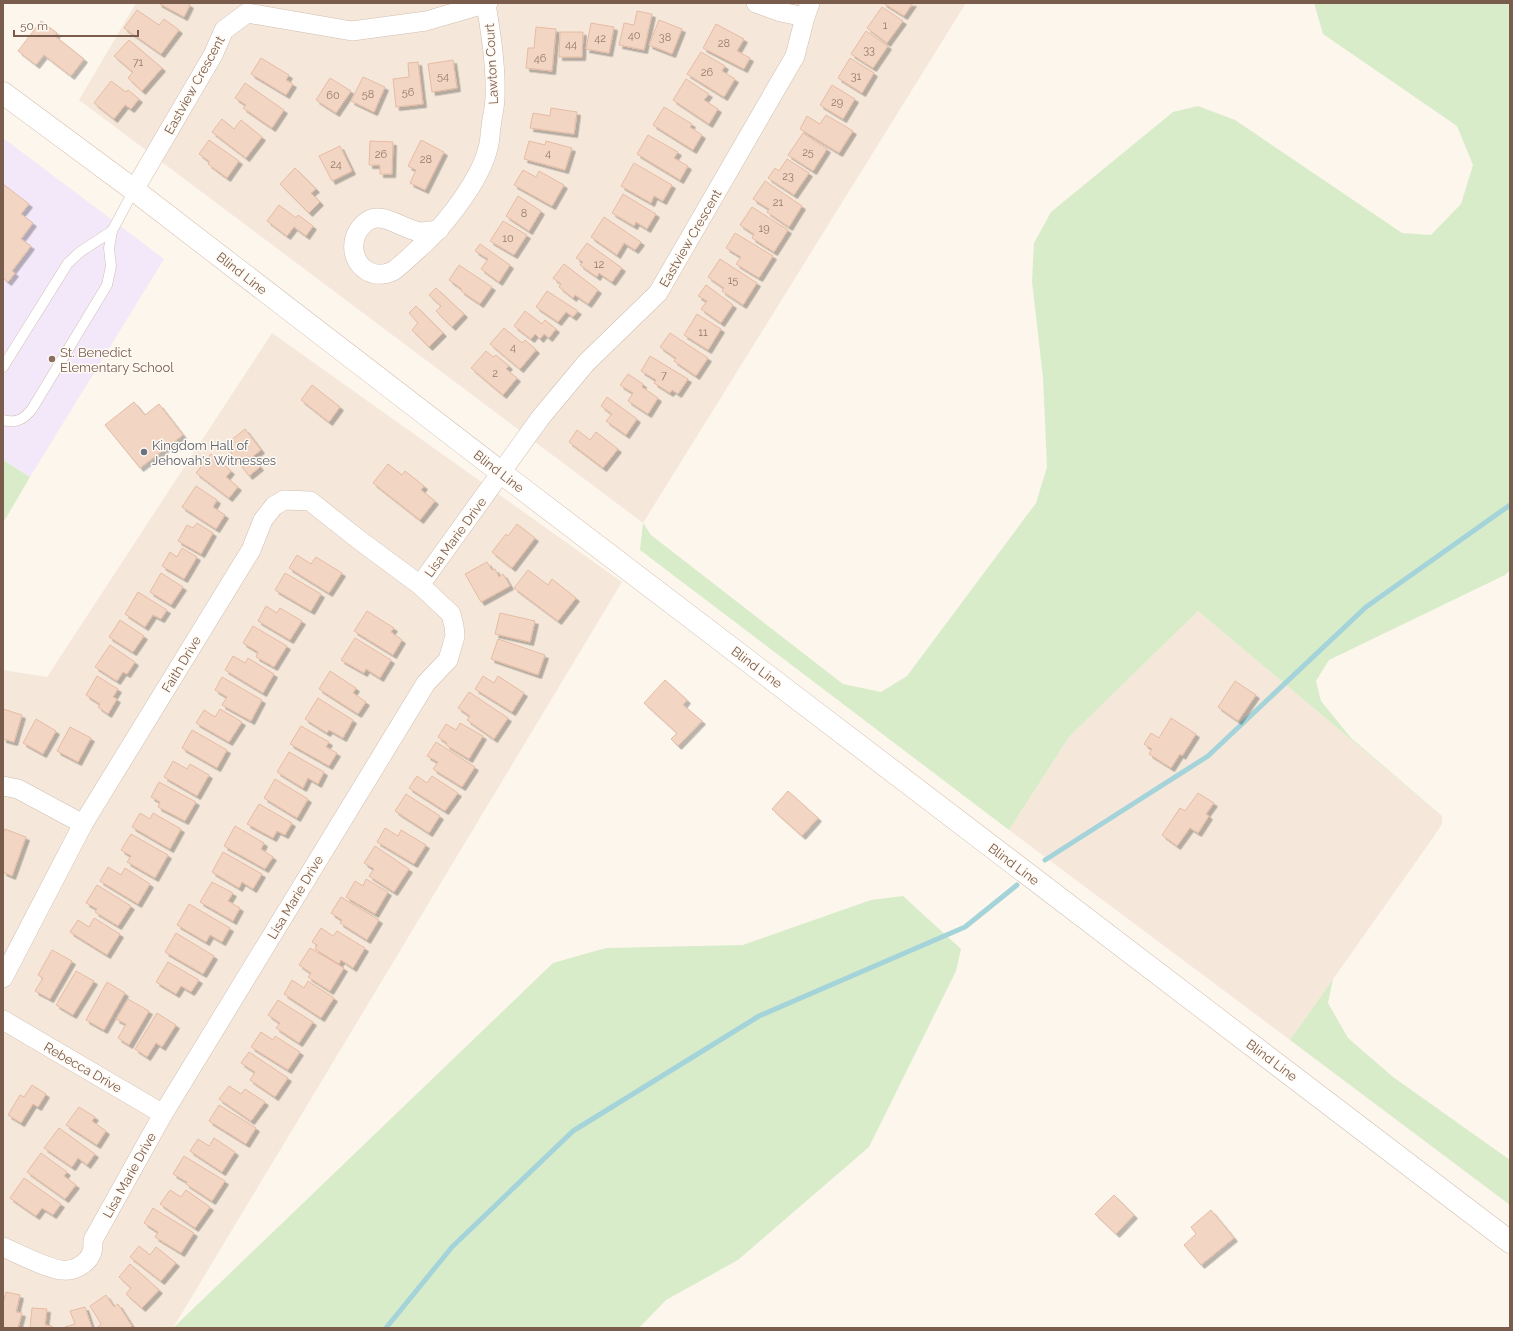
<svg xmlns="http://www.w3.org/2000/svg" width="1513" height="1331" viewBox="0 0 1513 1331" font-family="Raleway,sans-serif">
  <defs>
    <filter id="shadow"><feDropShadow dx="3.5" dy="3.5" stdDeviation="0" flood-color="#0004"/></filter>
  </defs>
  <rect width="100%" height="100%" fill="#fdf6ec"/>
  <g fill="#f5e8da">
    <path d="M136 3H966L643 523 79 100Z"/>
    <path d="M272 333 622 582 173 1328H3V670L47 677Z"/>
    <path d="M1198 611 1442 816V824L1430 842 1290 1040 1009 830 1069 737Z"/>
  </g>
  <path fill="#f3e8fa" d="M3 138 164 259 30 477 3 460Z"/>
  <g fill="#d8ecc9">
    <path d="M1314 3H1510V570L1505 575 1329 660 1316 681 1321 701 1351 738 1442 816 1198 611 1069 737 1009 830 640 550 643 523 651 535 843 684 881 692 907 676 1036 503 1047 467 1043 378 1032 281 1034 243 1051 212 1173 112 1198 106 1235 120 1402 233 1431 235 1461 204 1473 165 1457 126 1323 34Z"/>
    <path d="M3 460 30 477 3 523Z"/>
    <path d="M903 896 961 949 956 971 869 1147 738 1260 666 1300 639 1328H173L553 963 606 948 743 945 871 900Z"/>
    <path d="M1333 979 1328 1003 1348 1038 1393 1077 1510 1160V1205L1290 1040Z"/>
  </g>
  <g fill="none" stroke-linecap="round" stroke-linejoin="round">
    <g stroke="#a5d3da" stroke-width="5">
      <path d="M1045 860 1208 756 1366 607 1510 505"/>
      <path d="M386 1328 452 1247 573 1131 759 1016 965 927 1017 885"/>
    </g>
  </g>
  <g fill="#f3d5c3" stroke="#e6bba3" filter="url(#shadow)">
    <path d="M158 3H187L190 5 184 17Z"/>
    <path d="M883 3H913L904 16Z"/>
    <path d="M882 7 903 21 887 43 867 28Z"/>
    <path d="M137 10 159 25 164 19 179 30 161 54 124 28Z"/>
    <path d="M637 11 652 14 644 50 619 45 624 23 634 25Z"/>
    <path d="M659 20 682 29 672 54 649 45Z"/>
    <path d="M41 21 57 33 55 36 84 59 71 76 44 55 36 65 18 51Z"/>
    <path d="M591 23 614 27 609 53 586 49Z"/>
    <path d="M716 24 744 39 737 51 750 58 744 69 703 48Z"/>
    <path d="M536 27 556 29 552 71 526 68 528 48H534Z"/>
    <path d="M866 31 888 46 873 68 851 54Z"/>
    <path d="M560 32H583L582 57H559Z"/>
    <path d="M129 40 162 68 142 91 128 78 133 72 114 56Z"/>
    <path d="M701 52 725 66 722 71 735 79 724 97 687 74Z"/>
    <path d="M261 58 289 75 286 80 293 84 286 95 251 74Z"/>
    <path d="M850 58 874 73 862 93 838 78Z"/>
    <path d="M453 60 457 88 432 92 428 64Z"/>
    <path d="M418 62 423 104 396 107 393 79 409 77 408 63Z"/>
    <path d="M363 77 385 87 374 112 351 101Z"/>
    <path d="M330 78 351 91 336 113 316 100Z"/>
    <path d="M686 79 709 94 704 100 718 109 709 124 673 100Z"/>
    <path d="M111 81 126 92 128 90 139 99 131 109 125 105 114 119 94 103Z"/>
    <path d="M245 83 284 110 272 128 243 108 246 105 235 98Z"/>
    <path d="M832 85 855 99 843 119 820 105Z"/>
    <path d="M664 107 692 124 690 127 702 135 693 150 653 125Z"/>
    <path d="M551 108 577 112 574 134 530 128 533 113 550 116Z"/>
    <path d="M826 115 853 131 839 153 800 129 807 116 820 124Z"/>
    <path d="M222 119 234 129 241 120 262 137 246 158 212 132Z"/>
    <path d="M803 133 827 149 813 171 788 155Z"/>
    <path d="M648 135 678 152 674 158 688 166 680 180 637 154Z"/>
    <path d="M209 140 239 161 227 178 208 164 210 162 199 154Z"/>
    <path d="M421 140 444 152 425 190 410 183 416 170 408 166Z"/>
    <path d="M370 141 393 142 392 174H380V165H369Z"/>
    <path d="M529 141 545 145 546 141 572 148 565 170 524 159Z"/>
    <path d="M340 146 352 171 332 181 319 156Z"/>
    <path d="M787 159 809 173 794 195 768 178 775 168 779 171Z"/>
    <path d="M634 163 672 185 663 201 654 196 651 203 621 186Z"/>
    <path d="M295 168 316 189 311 193 320 202 309 213 280 184Z"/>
    <path d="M523 170 536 177 539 171 564 185 552 206 514 185Z"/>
    <path d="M765 181 802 206 789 227 767 212 769 209 753 199Z"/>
    <path d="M3 184 29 204 21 214 33 223 21 239 31 246 12 271 15 273 8 282 3 278Z"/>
    <path d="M623 194 656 214 647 229 636 222 634 226 612 213Z"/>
    <path d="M518 196 541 211 529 231 506 216Z"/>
    <path d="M279 205 296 218 298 215 313 226 306 236 294 227 287 236 267 221Z"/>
    <path d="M752 207 788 230 774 252 752 238 754 234 740 225Z"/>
    <path d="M604 217 641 242 635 250 624 243 617 255 591 237Z"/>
    <path d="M503 221 527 235 514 255 490 241Z"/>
    <path d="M735 233 773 256 759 278 736 264 741 257 726 248Z"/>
    <path d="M587 243 622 268 612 282 599 273 597 277 580 265 583 262 576 258Z"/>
    <path d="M480 244 510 265 499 282 481 269 488 259 475 251Z"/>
    <path d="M720 259 757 283 743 305 722 291 724 288 708 277Z"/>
    <path d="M564 264 598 290 588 304 575 295 573 298 559 287 561 284 553 278Z"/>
    <path d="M459 265 492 287 480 304 461 291 462 289 449 280Z"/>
    <path d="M706 285 733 305 721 323 701 309 707 301 698 296Z"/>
    <path d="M436 288 464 314 452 327 436 311 441 306 429 295Z"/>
    <path d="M547 291 578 311 573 317 566 312 558 322 536 307Z"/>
    <path d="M416 306 443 333 429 347 412 330 418 323 409 313Z"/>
    <path d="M525 311 542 324 545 320 556 329 549 338 544 334 540 339 535 334 531 339 514 326Z"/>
    <path d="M697 314 721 329 708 350 684 335Z"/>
    <path d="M504 328 522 343 525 340 536 350 520 369 490 344Z"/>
    <path d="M670 333 708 358 696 376 674 361 676 358 660 347Z"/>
    <path d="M486 351 493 357 496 355 509 366 506 369 517 378 503 395 471 368Z"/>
    <path d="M650 356 688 379 678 394 672 390 670 393 654 383 656 380 641 371Z"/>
    <path d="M628 374 643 384 642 387 658 398 648 414 628 401 633 393 620 385Z"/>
    <path d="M312 385 340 407 329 422 301 400Z"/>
    <path d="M607 397 637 419 626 435 606 421 612 414 601 406Z"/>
    <path d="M134 402 145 415 159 404 183 435 140 468 105 425Z"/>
    <path d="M245 429 261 450 252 457 260 467 249 476 225 445Z"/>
    <path d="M577 430 590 440 596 432 618 449 603 468 569 442Z"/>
    <path d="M211 454 231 471 226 477 238 487 229 498 196 473Z"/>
    <path d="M388 464 402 475 405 471 424 486 421 490 435 501 420 520 373 483Z"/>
    <path d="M196 486 217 500 213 507 225 515 216 529 182 507Z"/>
    <path d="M197 523 213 533 201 554 178 541 187 525 193 528Z"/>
    <path d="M517 524 535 538 512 568 492 552 506 534 508 536Z"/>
    <path d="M182 548 197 557 184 579 162 566 170 552 177 557Z"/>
    <path d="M297 555 311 564 316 557 342 573 329 593 289 568Z"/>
    <path d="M487 562 492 570 495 569 499 577 503 574 510 586 481 602 465 574Z"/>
    <path d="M528 570 548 585 552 579 576 598 558 621 514 588Z"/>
    <path d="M161 573 183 587 171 605 150 592Z"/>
    <path d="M285 573 321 594 311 611 275 590Z"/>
    <path d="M138 592 167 610 161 619 153 615 145 627 125 614Z"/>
    <path d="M266 606 277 613 280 608 302 621 290 640 258 621Z"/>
    <path d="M367 611 394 628 391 632 402 640 393 655 354 631Z"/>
    <path d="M500 613 535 621 530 642 495 634Z"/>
    <path d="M120 620 144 636 133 652 109 637Z"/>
    <path d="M253 626 287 646 274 667 256 657 258 652 243 643Z"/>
    <path d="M355 638 391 660 380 678 366 669 364 673 341 660Z"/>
    <path d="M498 639 545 655 538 675 491 659Z"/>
    <path d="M110 645 135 662 127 674 123 672 117 681 95 667Z"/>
    <path d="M233 656 245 663 248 658 274 674 263 693 225 670Z"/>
    <path d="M330 671 356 688 353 693 366 702 358 714 319 689Z"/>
    <path d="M97 676 118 689 113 697 117 699 108 714 98 707 100 704 86 695Z"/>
    <path d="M483 676 494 683 498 676 524 693 512 712 475 689Z"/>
    <path d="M222 677 262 700 251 721 222 705 227 697 215 690Z"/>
    <path d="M665 680 687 700 683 705 702 721 678 746 671 739 677 733 644 703Z"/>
    <path d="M1235 681 1256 695 1238 721 1218 707Z"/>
    <path d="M469 692 508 718 494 739 467 720 470 716 458 708Z"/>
    <path d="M318 698 353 720 343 738 329 730 327 733 305 719Z"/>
    <path d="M3 709 22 715 14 742 3 739Z"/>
    <path d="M220 709 242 722 229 742 196 723 204 710 215 717Z"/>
    <path d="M1171 718 1196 734 1182 756 1180 754 1171 768 1149 754 1152 749 1144 744 1151 733 1159 738Z"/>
    <path d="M36 719 56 731 43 754 23 743Z"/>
    <path d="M460 723 483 736 469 759 446 745 447 743 438 737 446 724 456 730Z"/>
    <path d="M301 726 329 742 326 747 337 753 329 766 290 744Z"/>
    <path d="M70 727 91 738 78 762 57 751Z"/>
    <path d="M192 730 227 750 217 768 182 748Z"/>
    <path d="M436 742 475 767 462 787 433 769 438 762 427 756Z"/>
    <path d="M289 752 324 772 318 784 308 778 303 788 277 772Z"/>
    <path d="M173 761 187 769 190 764 209 775 197 796 164 777Z"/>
    <path d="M417 776 427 783 432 776 458 793 445 811 409 788Z"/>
    <path d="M275 779 308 799 297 818 264 798Z"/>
    <path d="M159 782 196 802 185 821 158 807 160 802 151 797Z"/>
    <path d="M788 791 818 818 802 836 772 809Z"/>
    <path d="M1198 793 1214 803 1206 814 1209 816 1198 833 1190 828 1177 846 1162 835 1180 808 1185 811Z"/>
    <path d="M406 794 440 816 429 833 395 811Z"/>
    <path d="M259 804 292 823 285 835 277 831 273 838 247 824Z"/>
    <path d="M140 813 150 819 153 813 181 829 170 849 132 827Z"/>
    <path d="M235 826 264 843 261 849 273 857 265 869 224 846Z"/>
    <path d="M385 828 398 836 401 830 426 845 414 864 377 842Z"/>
    <path d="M5 829 26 837 12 876 3 872V833Z"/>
    <path d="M131 834 168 855 155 878 127 862 131 856 121 850Z"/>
    <path d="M375 846 409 869 394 892 369 876 374 869 364 863Z"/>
    <path d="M223 852 262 874 253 889 242 882 239 888 212 872Z"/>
    <path d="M108 867 121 875 125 868 150 884 138 904 100 881Z"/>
    <path d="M366 879 388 892 375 914 346 897 355 881 363 886Z"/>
    <path d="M212 882 233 893 228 901 240 908 233 921 200 902Z"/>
    <path d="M97 885 131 906 118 926 95 912 97 909 86 903Z"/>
    <path d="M341 897 379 920 367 940 340 923 342 920 331 913Z"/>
    <path d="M189 904 230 928 222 942 210 935 206 942 177 925Z"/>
    <path d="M94 918 120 934 107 955 70 932 78 920 89 927Z"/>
    <path d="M321 928 333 936 337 931 365 948 353 968 341 960 339 964 315 949 317 945 312 942Z"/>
    <path d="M176 933 214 956 203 974 165 952Z"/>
    <path d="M310 948 344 968 330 991 308 977 311 973 299 965Z"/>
    <path d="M52 950 72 961 50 999 35 991 43 978 38 975Z"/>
    <path d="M168 962 199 980 191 992 181 986 176 994 156 982Z"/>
    <path d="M76 971 94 981 73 1015 56 1005Z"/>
    <path d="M292 980 304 988 308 981 334 998 321 1018 284 994Z"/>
    <path d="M107 982 125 993 104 1030 86 1020Z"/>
    <path d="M128 999 149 1011 129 1045 118 1038 126 1024 116 1019Z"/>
    <path d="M278 1000 313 1022 299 1043 276 1028 280 1023 268 1015Z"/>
    <path d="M157 1013 176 1025 162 1047 156 1043 147 1057 135 1049Z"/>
    <path d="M261 1032 273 1040 275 1036 300 1052 288 1070 251 1047Z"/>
    <path d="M249 1052 288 1078 275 1097 250 1080 255 1072 241 1063Z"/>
    <path d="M32 1085 46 1094 38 1107 33 1104 21 1123 8 1115 20 1095 24 1097Z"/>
    <path d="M229 1086 241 1094 245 1089 265 1102 251 1121 219 1099Z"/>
    <path d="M219 1105 256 1128 246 1144 209 1121Z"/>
    <path d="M79 1107 95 1117 92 1121 106 1131 97 1145 66 1125Z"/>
    <path d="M59 1128 95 1154 87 1165 78 1158 72 1167 44 1148Z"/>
    <path d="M214 1138 235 1152 222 1172 190 1151 198 1139 209 1146Z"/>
    <path d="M41 1153 67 1172 64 1176 76 1185 65 1199 27 1172Z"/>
    <path d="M184 1156 225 1181 212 1201 186 1184 187 1182 173 1174Z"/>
    <path d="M24 1178 61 1204 53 1215 42 1208 36 1216 10 1198Z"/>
    <path d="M170 1190 181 1197 186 1190 210 1207 195 1228 160 1204Z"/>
    <path d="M1114 1195 1134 1215 1116 1234 1095 1214Z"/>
    <path d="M153 1208 194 1233 181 1253 155 1237 158 1232 144 1223Z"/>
    <path d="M1211 1210 1234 1238 1201 1265 1184 1245 1196 1234 1191 1227Z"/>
    <path d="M139 1246 150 1255 156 1247 176 1263 161 1281 130 1257Z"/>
    <path d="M130 1264 159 1290 142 1308 126 1294 131 1288 119 1277Z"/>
    <path d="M6 1292 20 1295 16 1312 22 1313 18 1328H3V1303Z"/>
    <path d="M106 1295 114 1307 118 1304 132 1326 129 1328H97L101 1324 90 1306Z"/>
    <path d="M85 1307 92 1328H66L65 1327 75 1324 70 1311Z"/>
    <path d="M32 1308 47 1309 45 1325 52 1326V1328H30Z"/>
  </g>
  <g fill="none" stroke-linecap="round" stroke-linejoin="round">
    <defs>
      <g id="service">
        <path d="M3 367 68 263 80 252 112 231"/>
        <path d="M3 420C16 424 24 419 32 409L107 285 111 266 109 248 112 231 134 190"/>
      </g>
      <g id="minor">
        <path d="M756 3 781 12 805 17"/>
        <path d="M134 190 213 55 224 30 247 13 352 31 426 21 488 3"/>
        <path d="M439 230C433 230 426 232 421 232 400 230 376 202 358 231 344 255 366 284 393 271 401 266 419 248 427 241 449 220 481 178 488 148 490 141 490 134 491 127 492 117 495 107 495 97 496 66 491 34 486 4"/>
        <path d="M420 585 541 417 586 363 658 293 795 56 805 17 810 3"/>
        <path d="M3 786 18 789 83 824"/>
        <path d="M3 978 83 824 251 550 263 520 274 506 284 500 310 501 358 539 420 585 451 614 454 626 455 636 448 660 426 683 163 1114 93 1240C93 1244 93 1249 92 1252 88 1264 73 1272 61 1270 45 1268 19 1254 3 1247"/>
        <path d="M3 1020 163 1114"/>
      </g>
      <path id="tertiary" d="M3 93 134 190 516 484 1510 1242"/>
    </defs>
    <use href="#service" stroke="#d1beb0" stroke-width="11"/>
    <use href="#minor" stroke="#d1beb0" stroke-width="20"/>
    <use href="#tertiary" stroke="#d1beb0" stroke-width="23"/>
    <use href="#service" stroke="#fff" stroke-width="10"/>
    <use href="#minor" stroke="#fff" stroke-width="19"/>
    <use href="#tertiary" stroke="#fff" stroke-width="22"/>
  </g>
  <circle fill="#8d6e63" stroke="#fffaf3" stroke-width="1.5" cx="52" cy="359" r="4"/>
  <circle fill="#6b7280" stroke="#fffaf3" stroke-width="1.5" cx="144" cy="452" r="4"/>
  <g text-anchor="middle" stroke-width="3" stroke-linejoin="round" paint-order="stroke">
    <g font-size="11" fill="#987a6a">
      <text x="885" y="29">1</text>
      <text x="634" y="39">40</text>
      <text x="665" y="41">38</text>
      <text x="600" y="42">42</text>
      <text x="724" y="47">28</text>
      <text x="571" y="48">44</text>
      <text x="869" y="54">33</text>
      <text x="540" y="62">46</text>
      <text x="138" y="66">71</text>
      <text x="707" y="76">26</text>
      <text x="443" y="80">54</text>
      <text x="856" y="80">31</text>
      <text x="408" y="96">56</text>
      <text x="368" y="98">58</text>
      <text x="333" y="99">60</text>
      <text x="837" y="106">29</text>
      <text x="808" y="156">25</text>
      <text x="548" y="157">4</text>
      <text x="381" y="158">26</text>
      <text x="426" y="163">28</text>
      <text x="336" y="168">24</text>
      <text x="788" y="180">23</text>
      <text x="778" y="206">21</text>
      <text x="524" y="217">8</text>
      <text x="764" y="232">19</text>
      <text x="508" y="242">10</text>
      <text x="599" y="268">12</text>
      <text x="733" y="284">15</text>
      <text x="703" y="336">11</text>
      <text x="513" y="351">4</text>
      <text x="495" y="377">2</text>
      <text x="664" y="379">7</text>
    </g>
    <g font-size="13" fill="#7a5c4d" stroke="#fffaf3">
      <text transform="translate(491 64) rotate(-93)" y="5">Lawton Court</text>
      <text transform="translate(194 85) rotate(-61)" y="5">Eastview Crescent</text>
      <text transform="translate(690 238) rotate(-60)" y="5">Eastview Crescent</text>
      <text transform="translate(242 273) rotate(38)" y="5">Blind Line</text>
      <text transform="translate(499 471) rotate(38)" y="5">Blind Line</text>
      <text transform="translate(455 537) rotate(-54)" y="5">Lisa Marie Drive</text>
      <text transform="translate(181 664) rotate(-59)" y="5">Faith Drive</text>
      <text transform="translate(757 667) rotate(37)" y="5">Blind Line</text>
      <text transform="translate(1014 864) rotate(37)" y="5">Blind Line</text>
      <text transform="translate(295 897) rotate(-59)" y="5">Lisa Marie Drive</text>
      <text transform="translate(1272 1060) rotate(37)" y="5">Blind Line</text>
      <text transform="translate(83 1067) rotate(30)" y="5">Rebecca Drive</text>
      <text transform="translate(129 1175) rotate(-61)" y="5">Lisa Marie Drive</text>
    </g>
    <g font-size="13" fill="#785e54" stroke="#fffaf3" text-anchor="start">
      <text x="60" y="357">St. Benedict<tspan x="60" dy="15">Elementary School</tspan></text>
    </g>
    <g font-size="13" fill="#5b616d" stroke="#fffaf3" text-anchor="start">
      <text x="152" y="450">Kingdom Hall of<tspan x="152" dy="15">Jehovah's Witnesses</tspan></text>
    </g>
  </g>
  <rect width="1513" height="1331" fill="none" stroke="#7a5c4d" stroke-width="8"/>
  <path d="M14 30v6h124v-6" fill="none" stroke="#7a5c4d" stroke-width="2"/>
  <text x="20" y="30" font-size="12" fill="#7a5c4d" stroke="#fffaf3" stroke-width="3" paint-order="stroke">50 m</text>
</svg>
